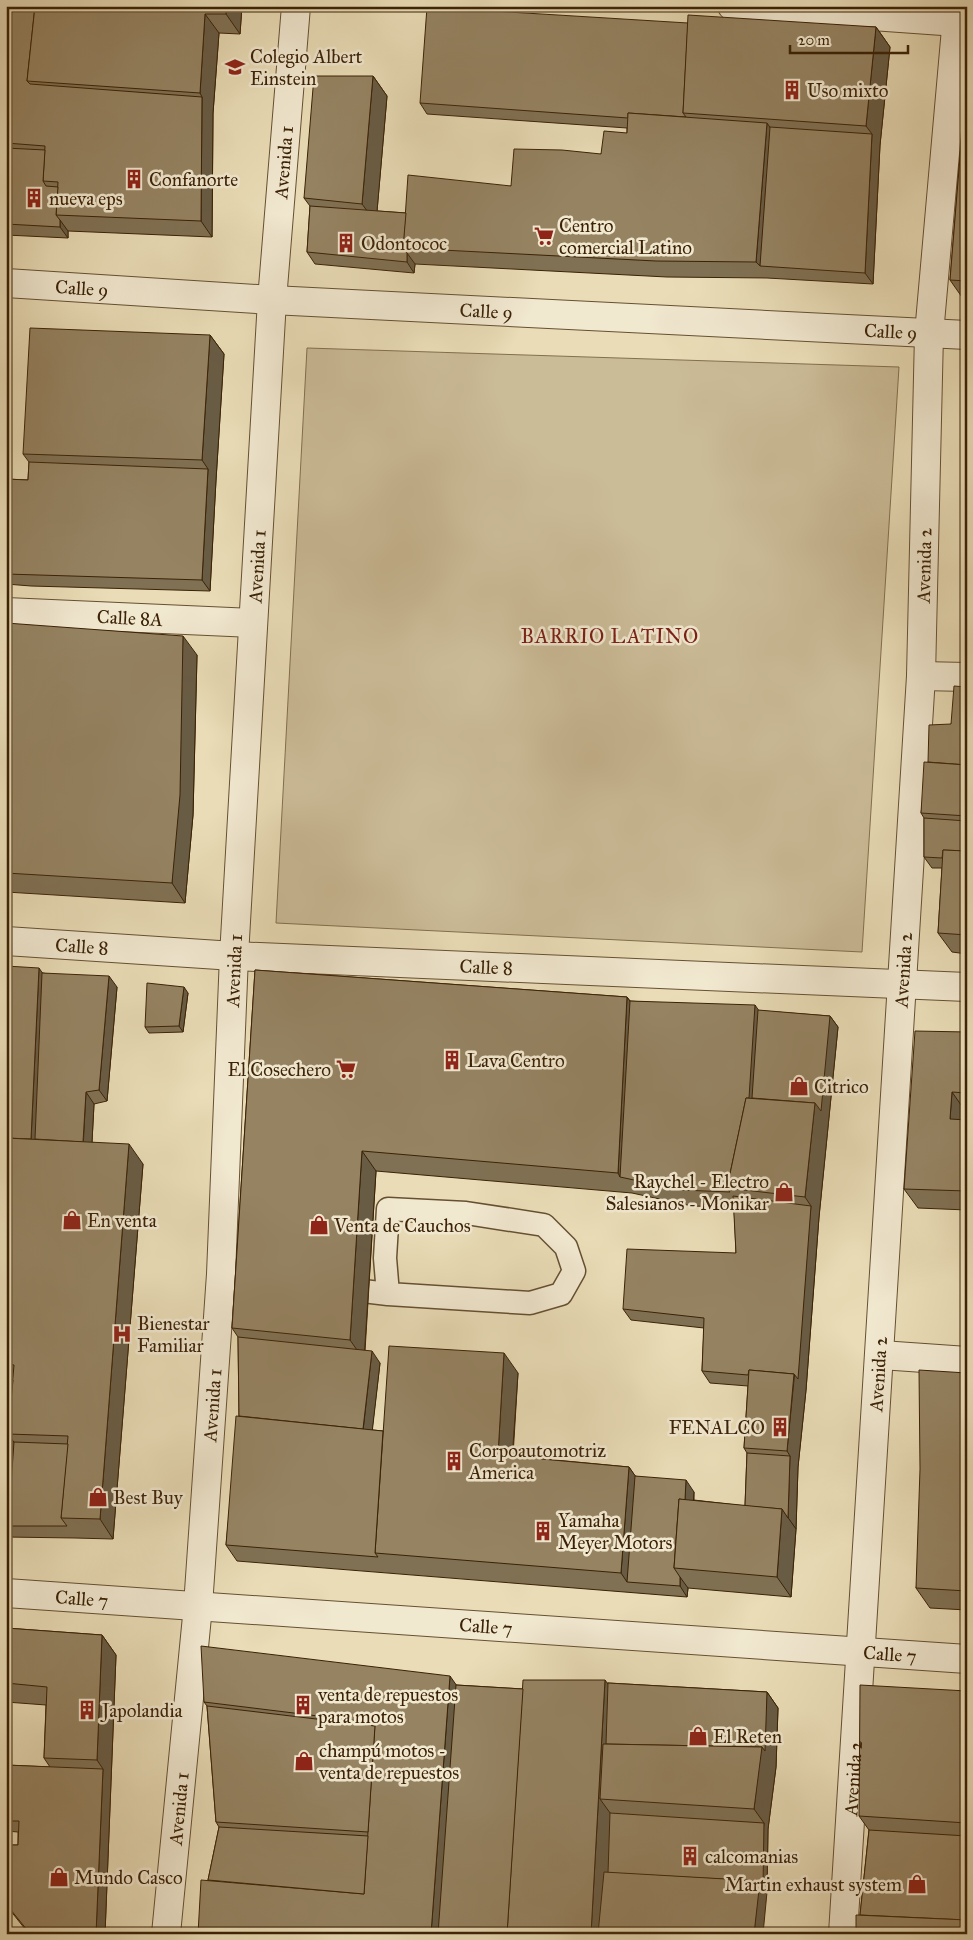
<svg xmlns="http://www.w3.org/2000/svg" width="973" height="1940" viewBox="0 0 973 1940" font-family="'IM FELL Great Primer',serif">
  <rect width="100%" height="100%" fill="#e9dcb6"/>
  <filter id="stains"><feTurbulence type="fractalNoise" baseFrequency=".004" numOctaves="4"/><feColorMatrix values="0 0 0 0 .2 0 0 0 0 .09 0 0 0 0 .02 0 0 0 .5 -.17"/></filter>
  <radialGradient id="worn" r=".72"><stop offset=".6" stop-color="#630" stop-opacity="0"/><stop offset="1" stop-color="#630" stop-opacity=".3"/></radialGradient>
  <path fill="#cbbc98" stroke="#836f4f" d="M307 348 899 367 862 952 276 923Z"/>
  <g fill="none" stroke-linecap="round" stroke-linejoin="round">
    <defs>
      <path id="service" d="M338 1288 388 1294 530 1303 561 1294 574 1271 566 1247 544 1225 466 1213 388 1209 385 1258 388 1294"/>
      <g id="minor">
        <path d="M732 6 957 22"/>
        <path id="s1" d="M6 283 272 300 967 335"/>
        <path id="s2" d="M6 612 253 623"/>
        <path d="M921 676 967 677"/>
        <path id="s3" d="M6 941 234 956 967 987"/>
        <path d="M881 1355 967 1361"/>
        <path id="s4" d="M6 1593 967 1659"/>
        <path id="s5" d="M843 1934 921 676 929 334 958 6"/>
      </g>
      <g id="tertiary">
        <path id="s6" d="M166 1934 198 1606 221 1274 234 956 272 300 296 6"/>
      </g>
    </defs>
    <use href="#service" stroke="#665032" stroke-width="25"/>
    <use href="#minor" stroke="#665032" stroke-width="30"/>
    <use href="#tertiary" stroke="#665032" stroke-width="30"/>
    <use href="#service" stroke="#f1e8d0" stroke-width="22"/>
    <use href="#minor" stroke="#f1e8d0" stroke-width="28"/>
    <use href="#tertiary" stroke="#f1e8d0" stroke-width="28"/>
  </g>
  <g fill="#807154" stroke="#3b2206" fill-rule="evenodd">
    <path d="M6 6H242L240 34 219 33 213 113 212 237 68 231V238L6 235Z"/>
    <path d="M688 23 876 27 890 47 880 145 873 284 767 278 667 277 415 264 414 273 315 264 307 252 310 206 304 198 373 76 387 96 377 211 406 213 511 186 601 154 627 133V128L427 114 420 103Z"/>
    <path d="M967 70V300H964L950 280Z"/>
    <path d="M210 335 224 354 216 480 210 591 31 586 6 584V479L28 480 29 462 23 454Z"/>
    <path d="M6 623 197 655 193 815 185 903 6 892Z"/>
    <path d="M967 687V954L952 952 938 933 942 868H932L924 857V818L921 813 928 762 951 724Z"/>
    <path d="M6 966 117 987 107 1101 94 1104 92 1142 143 1164 113 1539 75 1538 6 1537Z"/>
    <path d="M255 970 627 997 630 1001 830 1016 838 1027 819 1217 806 1390 798 1467 796 1529 791 1597 688 1588 687 1597 237 1561 226 1545 239 1416 238 1337 232 1328ZM376 1171 632 1193 692 1206 734 1207 736 1253 623 1309 631 1320 704 1328 702 1371 710 1383 748 1386 744 1448 747 1453 745 1506 694 1500V1492L635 1476 629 1467 513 1456 518 1373 383 1431 372 1430 380 1363 365 1351Z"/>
    <path d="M188 993 183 1032 149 1033 145 1027Z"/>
    <path d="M967 1032V1112L965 1120H967V1210L918 1208 904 1189Z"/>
    <path d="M967 1373V1610L930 1608 916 1588Z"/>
    <path d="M6 1628 102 1635 116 1655 105 1934H29L6 1905V1845H18V1832L6 1831V1765L50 1767 44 1758 46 1705 6 1702Z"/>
    <path d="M608 1683 767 1692 778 1708 776 1767 768 1829 767 1892 208 1880 219 1827 216 1822 207 1706 204 1702 456 1685 523 1689Z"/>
    <path d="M967 1691V1934L860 1915 869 1830 859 1816Z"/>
  </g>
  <g fill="#685c45" stroke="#3b2206">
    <path d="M226 6H242L240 34 226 14Z"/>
    <path d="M205 14 219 33 213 113 212 237 201 221 202 97 200 93Z"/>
    <path d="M876 27 890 47 880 145 873 284 865 273 872 134 866 126Z"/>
    <path d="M373 76 387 96 376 223 362 204Z"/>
    <path d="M767 123 778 139 760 266 756 262Z"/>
    <path d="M60 220 68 231V238L60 227Z"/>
    <path d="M407 253 415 264 414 273 407 262Z"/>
    <path d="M210 335 224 354 216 480 210 591 202 580 208 469 202 460Z"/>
    <path d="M183 636 197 655 193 815 185 903 172 883Z"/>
    <path d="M39 968 50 984 43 1146 31 1141Z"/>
    <path d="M109 976 117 987 107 1101 99 1090Z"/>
    <path d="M184 987 188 993 183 1032 179 1026Z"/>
    <path d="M627 997 641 1016 620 1177 618 1173Z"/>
    <path d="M755 1005 766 1021 760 1107 731 1188Z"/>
    <path d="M830 1016 838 1027 819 1217 806 1390 798 1467 796 1529 788 1518 790 1456 787 1451 811 1206 805 1197 815 1103Z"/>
    <path d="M86 1092 94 1104 91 1160 83 1149Z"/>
    <path d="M952 1092 966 1112 964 1139 950 1119Z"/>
    <path d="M129 1144 143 1164 113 1539 100 1519Z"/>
    <path d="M362 1151 376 1171 364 1360 350 1340Z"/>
    <path d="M372 1351 380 1363 371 1442 363 1431Z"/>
    <path d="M504 1353 518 1373 511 1475 498 1455Z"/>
    <path d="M11 1438 22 1454 8 1526 6 1524V1497Z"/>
    <path d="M629 1467 643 1487 627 1582 621 1573Z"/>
    <path d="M686 1480 694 1492 689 1569 681 1568Z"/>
    <path d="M782 1509 796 1529 791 1597 777 1577Z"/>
    <path d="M680 1577 688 1588 687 1597 680 1586Z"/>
    <path d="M102 1635 116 1655 105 1934H96L103 1769 97 1760Z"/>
    <path d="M450 1676 464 1696 447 1934H431Z"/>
    <path d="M605 1680 619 1699 600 1799 613 1817 606 1934H591Z"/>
    <path d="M767 1692 778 1708 776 1767 768 1829 767 1892 763 1934H754L764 1823 754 1809Z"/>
  </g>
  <g fill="#958362" stroke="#3b2206">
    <path d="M6 6H35L27 81 30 84 202 97 201 221 56 215 58 182 43 181 45 146 6 143Z"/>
    <path d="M35 6H226V14H205L200 93 27 81Z"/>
    <path d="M427 7 688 23 683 113 686 117 628 113V118L420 103Z"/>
    <path d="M688 15 876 27 866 126 683 113Z"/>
    <path d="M967 70V281L950 280Z"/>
    <path d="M314 76H373L362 204 304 198Z"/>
    <path d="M628 113 767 123 756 262 656 261 403 248 408 175 511 186 514 149 562 150 601 154 604 131 627 133Z"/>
    <path d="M770 127 872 134 865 273 760 266Z"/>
    <path d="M6 148 45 150 43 181 46 186 58 187 56 215 60 220V227L6 224Z"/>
    <path d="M310 206 406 213 403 248 407 253V262L307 252Z"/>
    <path d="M30 328 210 335 202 460 23 454Z"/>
    <path d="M29 462 208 469 202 580 6 574V479L28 480Z"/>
    <path d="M967 497V551H964Z"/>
    <path d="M6 623 183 636 180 795 172 883 6 873Z"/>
    <path d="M954 686 967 687V765L928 762 929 725 951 724Z"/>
    <path d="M924 762 967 765V816L921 813Z"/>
    <path d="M924 818 967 821V851L943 850 942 858 924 857Z"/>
    <path d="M943 850 967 851V935L938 933Z"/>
    <path d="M6 966 39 968 31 1139 6 1138Z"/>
    <path d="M255 970 627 997 618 1173 362 1151 350 1340 232 1328Z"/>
    <path d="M42 973 109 976 99 1090 86 1092 83 1142 35 1139Z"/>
    <path d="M147 983 184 987 179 1026 145 1027Z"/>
    <path d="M630 1001 755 1005 749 1098H746L727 1188 730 1192 681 1190 620 1177Z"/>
    <path d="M758 1010 830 1016 821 1111 815 1103 752 1098Z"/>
    <path d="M915 1031 967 1032V1093L952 1092 950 1119 967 1120V1191L904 1189Z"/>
    <path d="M746 1098 815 1103 805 1197 727 1188Z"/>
    <path d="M6 1138 129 1144 100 1519 61 1518 68 1436 8 1434 14 1365 6 1364Z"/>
    <path d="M733 1196 811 1206 798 1379 794 1374 749 1370 748 1375 702 1371 704 1318 623 1309 627 1249 736 1253Z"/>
    <path d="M238 1337 372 1351 363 1429 239 1416Z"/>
    <path d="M389 1346 504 1353 498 1455 629 1467 621 1573 375 1553Z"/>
    <path d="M749 1370 794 1374 787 1451 744 1448Z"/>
    <path d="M919 1370 967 1373V1591L916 1588 920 1469Z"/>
    <path d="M6 1380H13L8 1434 11 1438 6 1497Z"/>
    <path d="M236 1416 383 1431 375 1553 378 1557 226 1545Z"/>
    <path d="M14 1442 68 1444 61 1518 67 1526H8Z"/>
    <path d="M747 1453 790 1456 788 1518 782 1509 745 1506Z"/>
    <path d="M635 1476 686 1480 685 1500 679 1499 674 1568 680 1577V1586L627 1582Z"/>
    <path d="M679 1499 782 1509 777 1577 674 1568Z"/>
    <path d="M6 1628 102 1635 97 1760 44 1758 47 1687 6 1683Z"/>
    <path d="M201 1646 450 1676 431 1934H198L201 1880 364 1894 375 1723 204 1702Z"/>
    <path d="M523 1680H605L591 1934H507Z"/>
    <path d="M608 1683 767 1692 765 1751 762 1747 606 1744Z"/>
    <path d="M456 1685 523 1689 507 1934H438Z"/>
    <path d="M860 1685 967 1691V1823L859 1816Z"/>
    <path d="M207 1706 375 1726 368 1832 216 1822Z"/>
    <path d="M603 1744 762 1747 754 1809 600 1799Z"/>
    <path d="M6 1765 103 1769 96 1934H56L28 1931 6 1904V1845H18L19 1821H6Z"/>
    <path d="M610 1813 764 1823 763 1887 760 1881 608 1873Z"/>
    <path d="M219 1827 368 1836 364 1894 208 1880Z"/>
    <path d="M869 1830 967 1836V1920L860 1915Z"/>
    <path d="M604 1872 760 1881 754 1934H598Z"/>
    <path d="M856 1915 967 1920V1934H856Z"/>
  </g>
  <defs>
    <symbol id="school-bare" viewBox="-9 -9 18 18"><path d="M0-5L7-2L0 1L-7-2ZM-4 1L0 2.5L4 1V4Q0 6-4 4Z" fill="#8f2418" stroke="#f1e8d0" stroke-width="2.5" paint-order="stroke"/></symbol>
    <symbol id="building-bare" viewBox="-9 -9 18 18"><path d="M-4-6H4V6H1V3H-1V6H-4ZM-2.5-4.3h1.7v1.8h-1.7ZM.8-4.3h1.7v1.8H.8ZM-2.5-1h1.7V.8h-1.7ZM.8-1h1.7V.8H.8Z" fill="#8f2418" stroke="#f1e8d0" stroke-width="2.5" paint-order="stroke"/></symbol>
    <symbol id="supermarket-bare" viewBox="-9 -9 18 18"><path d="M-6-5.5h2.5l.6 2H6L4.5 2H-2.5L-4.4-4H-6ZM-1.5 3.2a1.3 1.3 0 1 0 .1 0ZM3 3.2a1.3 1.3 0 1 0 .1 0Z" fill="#8f2418" stroke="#f1e8d0" stroke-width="2.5" paint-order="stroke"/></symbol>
    <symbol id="shop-bare" viewBox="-9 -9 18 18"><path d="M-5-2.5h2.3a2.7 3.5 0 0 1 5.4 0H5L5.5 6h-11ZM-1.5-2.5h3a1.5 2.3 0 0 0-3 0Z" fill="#8f2418" stroke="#f1e8d0" stroke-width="2.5" paint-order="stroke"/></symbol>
    <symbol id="hospital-bare" viewBox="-9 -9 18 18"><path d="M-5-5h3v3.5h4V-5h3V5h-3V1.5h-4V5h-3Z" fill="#8f2418" stroke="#f1e8d0" stroke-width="2.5" paint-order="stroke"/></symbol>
  </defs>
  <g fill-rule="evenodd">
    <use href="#school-bare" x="221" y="53" width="28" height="28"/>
    <use href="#building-bare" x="778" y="76" width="28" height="28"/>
    <use href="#building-bare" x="120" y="165" width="28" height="28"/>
    <use href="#building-bare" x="20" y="184" width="28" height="28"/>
    <use href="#supermarket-bare" x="530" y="222" width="28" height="28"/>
    <use href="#building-bare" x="332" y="229" width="28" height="28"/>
    <use href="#building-bare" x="438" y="1046" width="28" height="28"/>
    <use href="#supermarket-bare" x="332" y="1055" width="28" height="28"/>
    <use href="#shop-bare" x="785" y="1072" width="28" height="28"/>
    <use href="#shop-bare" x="770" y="1178" width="28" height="28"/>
    <use href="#shop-bare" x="58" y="1206" width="28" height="28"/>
    <use href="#shop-bare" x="305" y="1211" width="28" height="28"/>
    <use href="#hospital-bare" x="108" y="1320" width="28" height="28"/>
    <use href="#building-bare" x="766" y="1413" width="28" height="28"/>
    <use href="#building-bare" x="440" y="1447" width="28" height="28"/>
    <use href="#shop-bare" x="84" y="1483" width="28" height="28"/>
    <use href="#building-bare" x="529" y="1517" width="28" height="28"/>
    <use href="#building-bare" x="289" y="1691" width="28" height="28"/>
    <use href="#building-bare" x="73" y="1696" width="28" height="28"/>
    <use href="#shop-bare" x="684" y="1722" width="28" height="28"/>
    <use href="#shop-bare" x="290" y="1747" width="28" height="28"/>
    <use href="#building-bare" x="676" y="1842" width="28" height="28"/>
    <use href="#shop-bare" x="45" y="1863" width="28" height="28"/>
    <use href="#shop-bare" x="903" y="1870" width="28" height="28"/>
  </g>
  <g text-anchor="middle" stroke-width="5" stroke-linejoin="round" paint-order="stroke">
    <g font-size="19" fill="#3b2206" stroke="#f1e8d0" text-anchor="start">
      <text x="250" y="63">Colegio Albert<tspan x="250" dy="22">Einstein</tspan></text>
      <text x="807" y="97">Uso mixto</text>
      <text x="149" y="186">Confanorte</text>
      <text x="49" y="205">nueva eps</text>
      <text x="559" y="232">Centro<tspan x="559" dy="22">comercial Latino</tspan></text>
      <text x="361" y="250">Odontococ</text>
      <text x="467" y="1067">Lava Centro</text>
      <text x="331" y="1076" text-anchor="end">El Cosechero</text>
      <text x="814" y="1093">Citrico</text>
      <text x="769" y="1188" text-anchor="end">Raychel - Electro<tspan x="769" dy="22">Salesianos - Monikar</tspan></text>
      <text x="87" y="1227">En venta</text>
      <text x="334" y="1232">Venta de Cauchos</text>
      <text x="137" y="1330">Bienestar<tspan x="137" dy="22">Familiar</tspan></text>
      <text x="765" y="1434" text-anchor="end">FENALCO</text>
      <text x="469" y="1457">Corpoautomotriz<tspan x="469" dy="22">America</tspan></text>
      <text x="113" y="1504">Best Buy</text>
      <text x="558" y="1527">Yamaha<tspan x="558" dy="22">Meyer Motors</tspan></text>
      <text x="318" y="1701">venta de repuestos<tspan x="318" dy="22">para motos</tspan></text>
      <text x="102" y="1717">Japolandia</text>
      <text x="713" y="1743">El Reten</text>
      <text x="319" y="1757">champú motos -<tspan x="319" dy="22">venta de repuestos</tspan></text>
      <text x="705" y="1863">calcomanias</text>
      <text x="74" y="1884">Mundo Casco</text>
      <text x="902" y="1891" text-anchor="end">Martin exhaust system</text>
    </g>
    <g font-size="19" fill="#3b2206" stroke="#f1e8d0">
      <text dy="7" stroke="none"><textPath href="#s6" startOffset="1776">Avenida 1</textPath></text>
      <text dy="7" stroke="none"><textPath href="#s1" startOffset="76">Calle 9</textPath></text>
      <text dy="7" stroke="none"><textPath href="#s1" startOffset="481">Calle 9</textPath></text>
      <text dy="7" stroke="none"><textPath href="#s1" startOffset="886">Calle 9</textPath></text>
      <text dy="7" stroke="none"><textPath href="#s6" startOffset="1371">Avenida 1</textPath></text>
      <text dy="7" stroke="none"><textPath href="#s5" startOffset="1371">Avenida 2</textPath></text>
      <text dy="7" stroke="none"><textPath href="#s2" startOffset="124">Calle 8A</textPath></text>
      <text dy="7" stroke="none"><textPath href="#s3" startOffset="76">Calle 8</textPath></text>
      <text dy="7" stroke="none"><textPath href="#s3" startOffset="481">Calle 8</textPath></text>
      <text dy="7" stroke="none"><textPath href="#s6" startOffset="966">Avenida 1</textPath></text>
      <text dy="7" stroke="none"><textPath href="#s5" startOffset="966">Avenida 2</textPath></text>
      <text dy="7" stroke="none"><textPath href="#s5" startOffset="561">Avenida 2</textPath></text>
      <text dy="7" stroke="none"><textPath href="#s6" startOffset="531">Avenida 1</textPath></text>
      <text dy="7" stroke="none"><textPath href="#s4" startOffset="76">Calle 7</textPath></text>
      <text dy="7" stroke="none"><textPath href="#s4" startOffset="481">Calle 7</textPath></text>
      <text dy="7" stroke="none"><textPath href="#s4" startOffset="886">Calle 7</textPath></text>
      <text dy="7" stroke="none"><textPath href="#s5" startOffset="156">Avenida 2</textPath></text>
      <text dy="7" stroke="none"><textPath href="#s6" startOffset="126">Avenida 1</textPath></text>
    </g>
    <g font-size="20" letter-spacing="1" fill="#7a1f14" stroke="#f1e8d0">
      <text x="610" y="643">BARRIO LATINO</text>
    </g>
  </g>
  <rect width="973" height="1940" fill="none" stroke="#e9dcb6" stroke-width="25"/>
  <rect x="8" y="8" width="958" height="1925" fill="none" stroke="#3b2206" stroke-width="2.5"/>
  <rect x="12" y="12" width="948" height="1915" fill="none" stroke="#3b2206"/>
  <path d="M790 45v8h118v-8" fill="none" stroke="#3b2206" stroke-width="2.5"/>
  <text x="798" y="45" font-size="15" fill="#3b2206" stroke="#f1e8d0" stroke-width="4" paint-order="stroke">20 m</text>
  <rect width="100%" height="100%" filter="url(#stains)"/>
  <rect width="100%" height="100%" fill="url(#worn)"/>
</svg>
